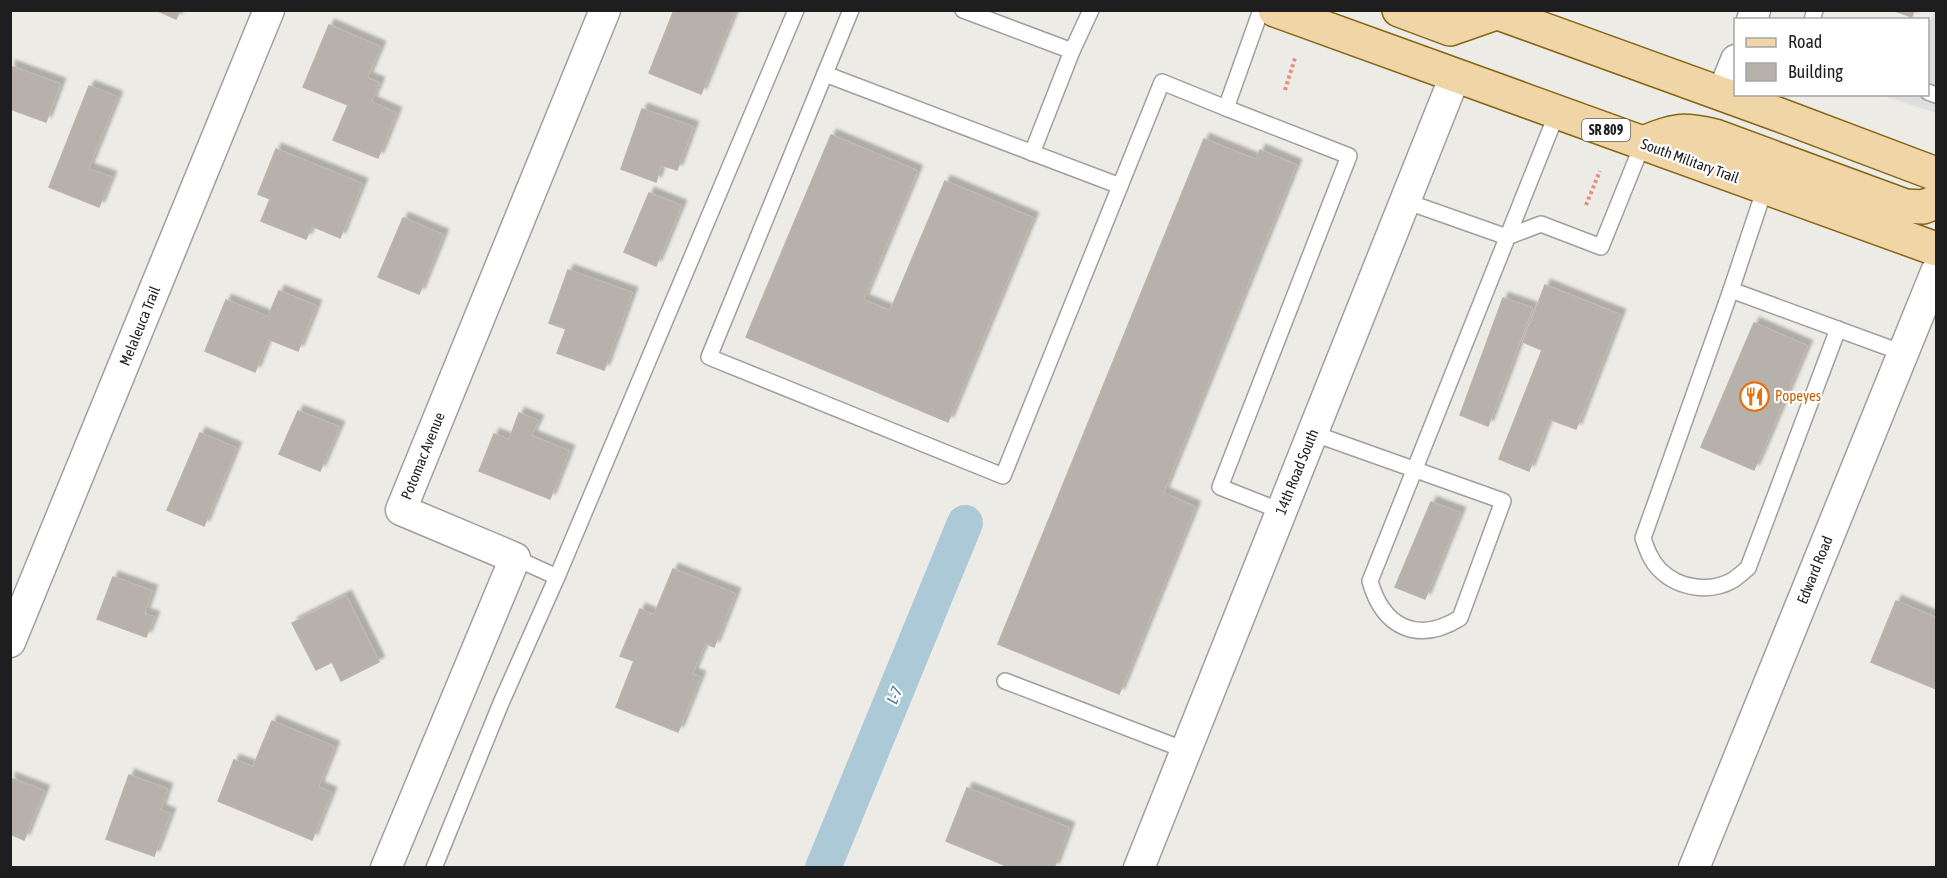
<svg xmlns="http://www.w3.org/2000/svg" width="1947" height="878" viewBox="0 0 1947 878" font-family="'Asap Condensed',sans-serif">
  <defs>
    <filter id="shadow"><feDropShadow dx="5.5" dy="-5.5" stdDeviation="1.5" flood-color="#0004"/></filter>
  </defs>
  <rect width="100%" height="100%" fill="#edebe5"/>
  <path fill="#dedede" d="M1934 11H1936V113L1881 95 1928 94V28Z"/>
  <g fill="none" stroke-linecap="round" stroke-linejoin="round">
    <path stroke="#abc9d6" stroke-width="36" d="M823 868 965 523"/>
  </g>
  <g fill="#b6b1ab" stroke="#bdb3a9" stroke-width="1.5" filter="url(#shadow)">
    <path d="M156 10H180L176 19Z"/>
    <path d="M674 10H735L701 94 649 73Z"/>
    <path d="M1892 10H1914L1912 17Z"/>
    <path d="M329 25 380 47 367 78 379 83 371 102 396 113 378 158 333 140 348 105 303 87Z"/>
    <path d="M10 66 60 84 46 122 10 109Z"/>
    <path d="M89 86 117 97 88 169 111 177 99 207 49 187Z"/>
    <path d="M642 109 693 127 677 170 661 165 656 182 621 169Z"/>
    <path d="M831 135 917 171 863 300 890 311 945 181 1033 218 948 422 746 337Z"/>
    <path d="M1204 139 1256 160 1260 150 1296 165 1163 493 1195 507 1119 694 998 644Z"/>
    <path d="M276 149 362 184 340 238 312 226 306 239 261 221 270 199 258 194Z"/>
    <path d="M649 193 681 206 656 266 624 252Z"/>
    <path d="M403 218 443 235 419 294 378 277Z"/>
    <path d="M568 270 632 293 604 370 557 353 566 329 549 323Z"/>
    <path d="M1545 285 1620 315 1576 429 1549 419 1529 471 1499 459 1542 350 1523 342Z"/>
    <path d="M279 291 316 306 298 351 268 339 255 372 205 351 226 300 268 317Z"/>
    <path d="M1503 298 1532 308 1488 426 1460 415Z"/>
    <path d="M1754 323 1807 346 1754 470 1701 447Z"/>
    <path d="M298 411 339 427 320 471 279 454Z"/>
    <path d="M519 413 538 421 531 436 569 451 550 499 479 471 494 434 509 440Z"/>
    <path d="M200 433 236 448 204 526 167 510Z"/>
    <path d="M1431 502 1460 513 1425 599 1395 587Z"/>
    <path d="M673 569 735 594 714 647 705 643 692 674 700 677 678 732 616 707 634 661 620 656 640 609 654 615Z"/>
    <path d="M113 577 152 591 144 614 154 617 146 637 97 619Z"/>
    <path d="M346 596 379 662 341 681 332 662 316 670 292 623Z"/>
    <path d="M1896 601 1936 618V689L1871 662Z"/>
    <path d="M272 721 334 747 318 787 331 793 312 840 218 801 234 760 253 767Z"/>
    <path d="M129 775 167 789 160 810 170 814 154 856 106 839Z"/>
    <path d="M10 778 44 791 24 840 10 834Z"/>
    <path d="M967 788 1069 828 1054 868H1011L946 841Z"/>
  </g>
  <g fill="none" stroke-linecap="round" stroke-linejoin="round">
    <defs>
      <g id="service">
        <path d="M851 10 709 357 1003 476 1162 82 1226 108"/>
        <path d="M963 10 1072 51 1091 10"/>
        <path d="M1261 10 1226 108 1349 156 1220 487 1281 511"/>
        <path d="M1812 20 1815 10"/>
        <path d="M825 74 1120 186"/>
        <path d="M1928 92 1936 95"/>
        <path d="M1032 153 1072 51"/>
        <path d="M1765 188 1731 290 1643 538C1647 550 1651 561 1660 570 1679 589 1711 593 1733 580 1739 576 1743 572 1748 568L1838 329"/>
        <path d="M1405 201 1507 237 1541 224 1601 247 1643 143"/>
        <path d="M1731 290 1903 353"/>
        <path d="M1312 433 1503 501 1460 618C1418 644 1383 628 1370 581L1557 113"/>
        <path d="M515 558 557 577 796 10"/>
        <path d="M1005 681 1185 750"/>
        <path d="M434 868 501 703 557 577"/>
      </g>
      <g id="minor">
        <path d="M1752 20 1755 10"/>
        <path d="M1722 95 1736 60"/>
        <path d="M10 642 269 10"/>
        <path d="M386 868 515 558 401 510 605 10"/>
        <path d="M1139 868 1455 76"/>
        <path d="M1694 868 1936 272"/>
      </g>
      <g id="primary">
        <path d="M1275 10 1936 249"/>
        <path d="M1399 10 1450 29 1496 13"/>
        <path d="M1490 10 1777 114 1936 174"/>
        <path d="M1643 143C1676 130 1680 128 1715 136L1905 206 1923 207 1936 202"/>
      </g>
    </defs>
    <use href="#service" stroke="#9f9f9f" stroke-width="18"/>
    <use href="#minor" stroke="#9f9f9f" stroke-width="33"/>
    <use href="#primary" stroke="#856612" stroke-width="36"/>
    <g stroke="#e88d7b" stroke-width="4" stroke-dasharray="3 3" stroke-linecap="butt">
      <path d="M1285 90 1295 58"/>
      <path d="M1586 205 1600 171"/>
    </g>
    <use href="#service" stroke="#fff" stroke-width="15"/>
    <use href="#minor" stroke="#fff" stroke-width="30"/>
    <use href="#primary" stroke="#f0d5a7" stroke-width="33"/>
  </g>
  <defs>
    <symbol id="restaurant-ring" viewBox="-11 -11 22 22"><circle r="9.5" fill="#fff" stroke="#e8710a" stroke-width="1.5"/><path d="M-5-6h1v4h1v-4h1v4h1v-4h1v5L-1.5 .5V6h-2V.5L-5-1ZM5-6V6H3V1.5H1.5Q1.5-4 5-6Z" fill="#e8710a"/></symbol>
  </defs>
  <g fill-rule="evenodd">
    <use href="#restaurant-ring" x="1738" y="380" width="33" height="33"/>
  </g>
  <g text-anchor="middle" stroke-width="4.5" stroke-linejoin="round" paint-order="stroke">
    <rect fill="#fff" stroke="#626262" stroke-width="1.5" x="1582" y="119" width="48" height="22" rx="4.5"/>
    <g font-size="14" font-weight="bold" fill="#1e1e1e">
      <text x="1606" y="135">SR 809</text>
    </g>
    <g font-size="15" fill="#1e1e1e" stroke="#fff">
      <text transform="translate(1690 161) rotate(20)" y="5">South Military Trail</text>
      <text transform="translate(140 326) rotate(-68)" y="5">Melaleuca Trail</text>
      <text transform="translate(423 456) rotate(-68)" y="5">Potomac Avenue</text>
      <text transform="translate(1297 472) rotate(-68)" y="5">14th Road South</text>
      <text transform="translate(1815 570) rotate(-68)" y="5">Edward Road</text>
    </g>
    <g font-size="15" fill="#c56008" stroke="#fff" text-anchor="start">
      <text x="1775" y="401">Popeyes</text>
    </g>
    <g font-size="16" font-style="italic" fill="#5677a1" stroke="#fff">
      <text transform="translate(894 695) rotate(-67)" y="6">L-7</text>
    </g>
  </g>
  <rect width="1947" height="878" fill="none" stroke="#1e1e1e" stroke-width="24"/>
  <rect x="1734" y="18" width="195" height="78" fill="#ffffff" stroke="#a5a5a5" stroke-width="1.5"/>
  <rect x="1746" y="38" width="30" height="9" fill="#f0d5a7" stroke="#a5a5a5" stroke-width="1.5"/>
  <text x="1788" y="48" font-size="18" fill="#1e1e1e">Road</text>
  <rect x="1746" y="63" width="30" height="18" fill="#b6b1ab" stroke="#a5a5a5" stroke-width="1.5"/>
  <text x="1788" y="78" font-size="18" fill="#1e1e1e">Building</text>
</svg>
